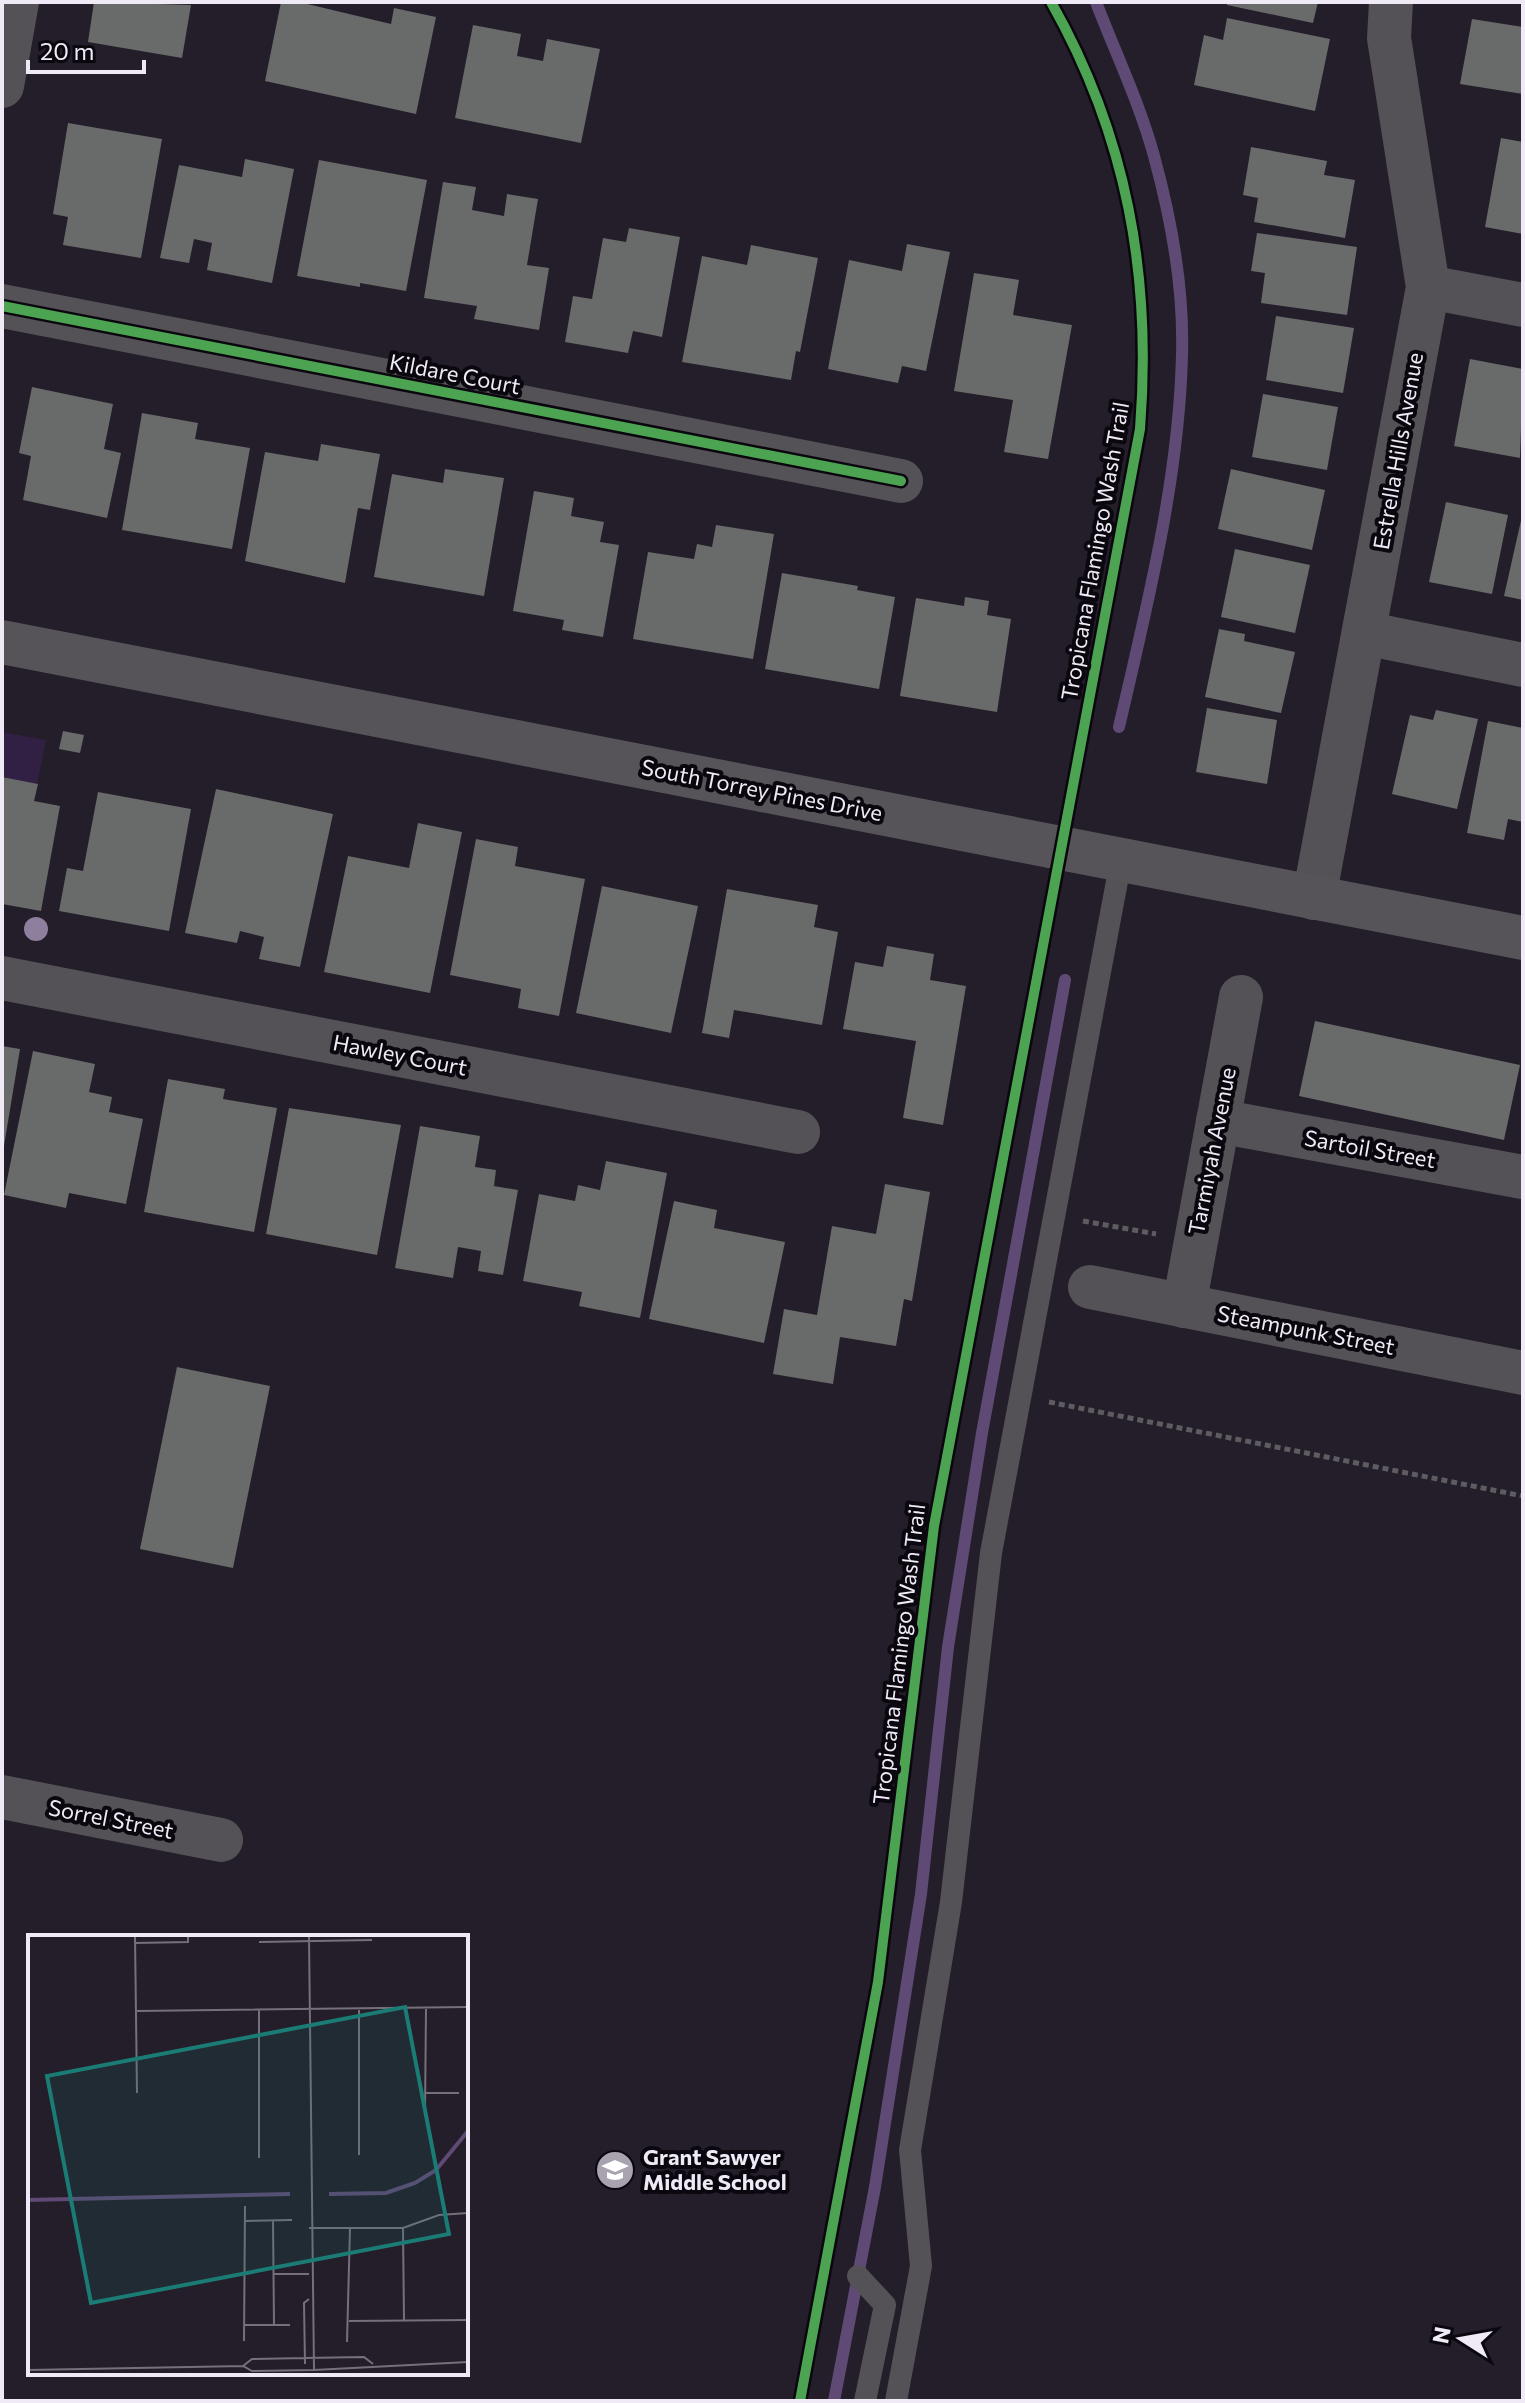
<svg xmlns="http://www.w3.org/2000/svg" width="1525" height="2403" viewBox="0 0 1525 2403" font-family="Commissioner,sans-serif">
  <rect width="100%" height="100%" fill="#231e29"/>
  <path fill="#312043" d="M2 732 46 740 37 784 2 777Z"/>
  <g fill="none" stroke-linecap="round" stroke-linejoin="round">
    <g stroke="#5f4a76" stroke-width="12">
      <path d="M1096 2C1115 52 1140 104 1154 156 1171 218 1184 290 1182 355 1179 480 1147 606 1119 727"/>
      <path d="M834 2401 875 2187 921 1894 948 1647 982 1433 1065 980"/>
    </g>
  </g>
  <g fill="#696a6a">
    <path d="M94 2 191 5 182 58 88 42Z"/>
    <path d="M281 2H299L391 24 394 8 436 17 416 114 265 81Z"/>
    <path d="M1227 2H1318L1313 23 1227 5Z"/>
    <path d="M1227 18 1330 39 1315 111 1194 85 1204 35 1223 40Z"/>
    <path d="M1472 19 1523 27V94L1460 84Z"/>
    <path d="M473 25 521 34 517 56 543 61 547 39 600 49 581 143 455 118Z"/>
    <path d="M68 123 162 139 141 258 63 245 68 217 53 214Z"/>
    <path d="M1501 138 1523 142V234L1485 227Z"/>
    <path d="M1251 147 1327 161 1324 175 1355 180 1345 238 1254 222 1258 198 1243 195Z"/>
    <path d="M245 159 294 169 272 283 207 270 212 243 194 239 189 263 160 258 179 165 242 177Z"/>
    <path d="M319 160 427 180 406 291 360 283V287L297 276Z"/>
    <path d="M443 182 476 187 472 210 504 216 507 194 538 199 527 265 549 268 539 330 474 319 477 306 424 298Z"/>
    <path d="M629 228 680 237 662 337 633 331 628 353 565 342 573 296 592 299 603 238 626 242Z"/>
    <path d="M1257 233 1357 247 1347 315 1261 303 1265 273 1251 271Z"/>
    <path d="M907 244 950 252 926 371 902 366 898 383 828 369 849 260 902 271Z"/>
    <path d="M751 245 818 258 800 352 796 351 791 380 682 362 702 256 747 265Z"/>
    <path d="M974 273 1019 280 1013 315 1072 325 1048 459 1004 452 1013 400 954 391Z"/>
    <path d="M1276 316 1354 328 1343 393 1266 380Z"/>
    <path d="M1470 359 1523 369 1520 458 1454 446Z"/>
    <path d="M32 387 113 404 104 449 121 453 107 518 23 500 31 456 19 453Z"/>
    <path d="M1263 394 1338 407 1327 470 1252 457Z"/>
    <path d="M142 413 198 423 195 439 250 448 232 549 122 530Z"/>
    <path d="M321 444 380 454 370 510 358 508 345 583 245 561 265 452 318 461Z"/>
    <path d="M445 469 504 478 484 596 374 577 392 474 443 483Z"/>
    <path d="M1231 469 1325 490 1312 550 1218 529Z"/>
    <path d="M534 491 574 498 571 516 604 522 600 542 619 545 603 637 562 630 564 620 513 611Z"/>
    <path d="M1446 502 1508 515 1492 594 1429 582Z"/>
    <path d="M1522 516H1523V600L1504 596Z"/>
    <path d="M716 525 774 534 753 659 633 639 648 552 694 559 697 544 712 547Z"/>
    <path d="M1235 549 1310 565 1295 633 1221 617Z"/>
    <path d="M782 573 858 586 857 590 895 597 879 689 765 669Z"/>
    <path d="M965 597 989 601 987 615 1011 619 997 712 900 696 916 598 964 606Z"/>
    <path d="M1219 629 1245 634 1244 641 1295 652 1281 713 1205 697Z"/>
    <path d="M1207 708 1277 720 1267 784 1196 772Z"/>
    <path d="M1436 710 1478 719 1457 809 1392 794 1410 715 1433 720Z"/>
    <path d="M1488 721 1523 728V822L1508 819 1504 840 1467 833Z"/>
    <path d="M63 731 84 735 80 753 59 749Z"/>
    <path d="M2 777 38 784 34 801 60 806 41 911 2 904Z"/>
    <path d="M216 789 333 814 300 967 259 959 264 937 240 931 237 943 185 933Z"/>
    <path d="M98 792 191 809 169 931 59 911 67 868 83 871Z"/>
    <path d="M418 823 462 832 430 993 324 972 348 856 409 868Z"/>
    <path d="M476 839 518 847 515 866 585 879 559 1016 518 1008 521 989 450 975Z"/>
    <path d="M602 886 698 906 671 1033 576 1013Z"/>
    <path d="M727 889 818 905 814 927 838 932 822 1025 734 1010 729 1038 702 1033Z"/>
    <path d="M887 946 934 954 930 980 966 986 943 1125 903 1118 916 1041 843 1029 855 962 883 967Z"/>
    <path d="M1315 1021 1520 1065 1504 1140 1299 1096Z"/>
    <path d="M2 1046 20 1049 4 1146H2Z"/>
    <path d="M33 1051 95 1064 89 1092 112 1097 109 1112 143 1119 126 1204 69 1193 66 1208 4 1195Z"/>
    <path d="M168 1079 225 1089 223 1099 277 1108 254 1232 144 1212Z"/>
    <path d="M289 1108 401 1125 377 1255 266 1234Z"/>
    <path d="M420 1126 480 1136 475 1167 496 1170 494 1186 518 1190 503 1275 478 1271 481 1251 458 1247 453 1278 395 1268Z"/>
    <path d="M606 1161 667 1173 640 1318 579 1306 582 1292 523 1281 539 1194 575 1201 578 1185 600 1190Z"/>
    <path d="M885 1184 930 1192 912 1301 904 1299 896 1346 840 1337 833 1384 773 1374 784 1309 817 1315 832 1226 876 1234Z"/>
    <path d="M674 1201 717 1210 714 1228 785 1242 764 1343 649 1319Z"/>
    <path d="M177 1367 270 1386 233 1568 140 1549Z"/>
  </g>
  <g fill="none" stroke-linecap="round" stroke-linejoin="round">
    <g stroke="#5e5c61" stroke-width="5" stroke-dasharray="6 4" stroke-linecap="butt">
      <path d="M1083 1221 1156 1234"/>
      <path d="M1049 1402 1523 1496"/>
    </g>
    <g stroke="#545256" stroke-width="22">
      <path d="M858 2276 885 2305 865 2401"/>
      <path d="M896 2401 921 2266 910 2150 951 1902 991 1553 1121 860"/>
    </g>
    <g stroke="#545256" stroke-width="44">
      <path d="M2 86 17 2"/>
      <path d="M1428 287 1523 305"/>
      <path d="M2 306 901 481"/>
      <path d="M1364 633 1523 665"/>
      <path d="M1314 898 1428 287 1389 38 1391 2"/>
      <path d="M2 978 798 1132"/>
      <path d="M1218 1121 1523 1177"/>
      <path d="M1090 1287 1523 1373"/>
      <path d="M1184 1306 1241 997"/>
      <path d="M2 1797 221 1840"/>
    </g>
    <path stroke="#565459" stroke-width="44" d="M2 642 1523 938"/>
    <defs>
      <g id="cycleway">
        <path d="M2 306 901 481"/>
        <path d="M800 2401 878 1982 934 1526 1140 429C1152 276 1127 136 1051 2"/>
      </g>
    </defs>
    <use href="#cycleway" stroke="#0b070f" stroke-width="15"/>
    <use href="#cycleway" stroke="#4ca352" stroke-width="10"/>
  </g>
  <circle fill="#8d7f9d" cx="36" cy="929" r="12"/>
  <defs>
    <symbol id="school-disc" viewBox="-11 -11 22 22"><circle r="9.5" fill="#a8a3af" stroke="#0b070f"/><path d="M0-5L7-2L0 1L-7-2ZM-4 1L0 2.5L4 1V4Q0 6-4 4Z" fill="#fff"/></symbol>
  </defs>
  <g fill-rule="evenodd">
    <use href="#school-disc" x="593" y="2148" width="44" height="44"/>
  </g>
  <g text-anchor="middle" stroke-width="8" stroke-linejoin="round" paint-order="stroke">
    <g font-size="22" fill="#f0eaf7" stroke="#0b070f">
      <text transform="translate(455 374) rotate(11)" y="8">Kildare Court</text>
      <text transform="translate(1398 451) rotate(-80)" y="8">Estrella Hills Avenue</text>
      <text transform="translate(1095 551) rotate(-80)" y="8">Tropicana Flamingo Wash Trail</text>
      <text transform="translate(762 790) rotate(11)" y="8">South Torrey Pines Drive</text>
      <text transform="translate(400 1055) rotate(11)" y="8">Hawley Court</text>
      <text transform="translate(1370 1149) rotate(10)" y="8">Sartoil Street</text>
      <text transform="translate(1212 1151) rotate(-79)" y="8">Tarmiyah Avenue</text>
      <text transform="translate(1306 1330) rotate(11)" y="8">Steampunk Street</text>
      <text transform="translate(899 1654) rotate(-83)" y="8">Tropicana Flamingo Wash Trail</text>
      <text transform="translate(111 1819) rotate(11)" y="8">Sorrel Street</text>
    </g>
    <g font-size="22" font-weight="bold" fill="#f0eaf7" stroke="#0b070f" text-anchor="start">
      <text x="643" y="2165">Grant Sawyer<tspan x="643" dy="25">Middle School</tspan></text>
    </g>
  </g>
  <g transform="translate(28 1935)">
    <rect width="440" height="440" fill="#231e29"/>
    <path fill="none" stroke="#5f4a76" stroke-width="4" d="M301 259 358 258 387 248 408 235 440 196M0 265 262 259"/>
    <path fill="none" stroke="#75707b" stroke-width="2" d="M107 1 109 158M281 1 286 435M231 7 344 5M107 8 160 7V1M231 75V223M331 75V220M109 76 440 72M397 158H431M397 176 398 74M245 285 246 390M217 286 264 285M281 293H375L411 280 440 278M375 293 376 385M246 339H281M321 386 440 385M216 390H262M216 406 217 271M319 407 322 293M277 429 276 368 281 364M215 431 224 424 277 423 336 422 345 429M0 435 215 431 224 436 286 435 440 427"/>
    <path fill="#1a7c75" fill-opacity="0.15" stroke="#1a7c75" stroke-width="4" d="M377 72 421 299 63 368 19 141Z"/>
    <rect width="440" height="440" fill="none" stroke="#f0eaf7" stroke-width="4"/>
  </g>
  <rect width="1525" height="2403" fill="none" stroke="#f0eaf7" stroke-width="8"/>
  <g transform="translate(1461 2339) rotate(281)" stroke="#0b070f" stroke-width="6" paint-order="stroke">
  <path d="M0-6L14 30L0 20L-14 30Z" fill="#f0eaf7"/>
  <text y="-12" font-size="22" font-weight="bold" text-anchor="middle" fill="#f0eaf7">N</text>
  </g>
  <path d="M28 60v12h116v-12" fill="none" stroke="#f0eaf7" stroke-width="4"/>
  <text x="40" y="60" font-size="24" fill="#f0eaf7" stroke="#0b070f" stroke-width="6" paint-order="stroke">20 m</text>
</svg>
